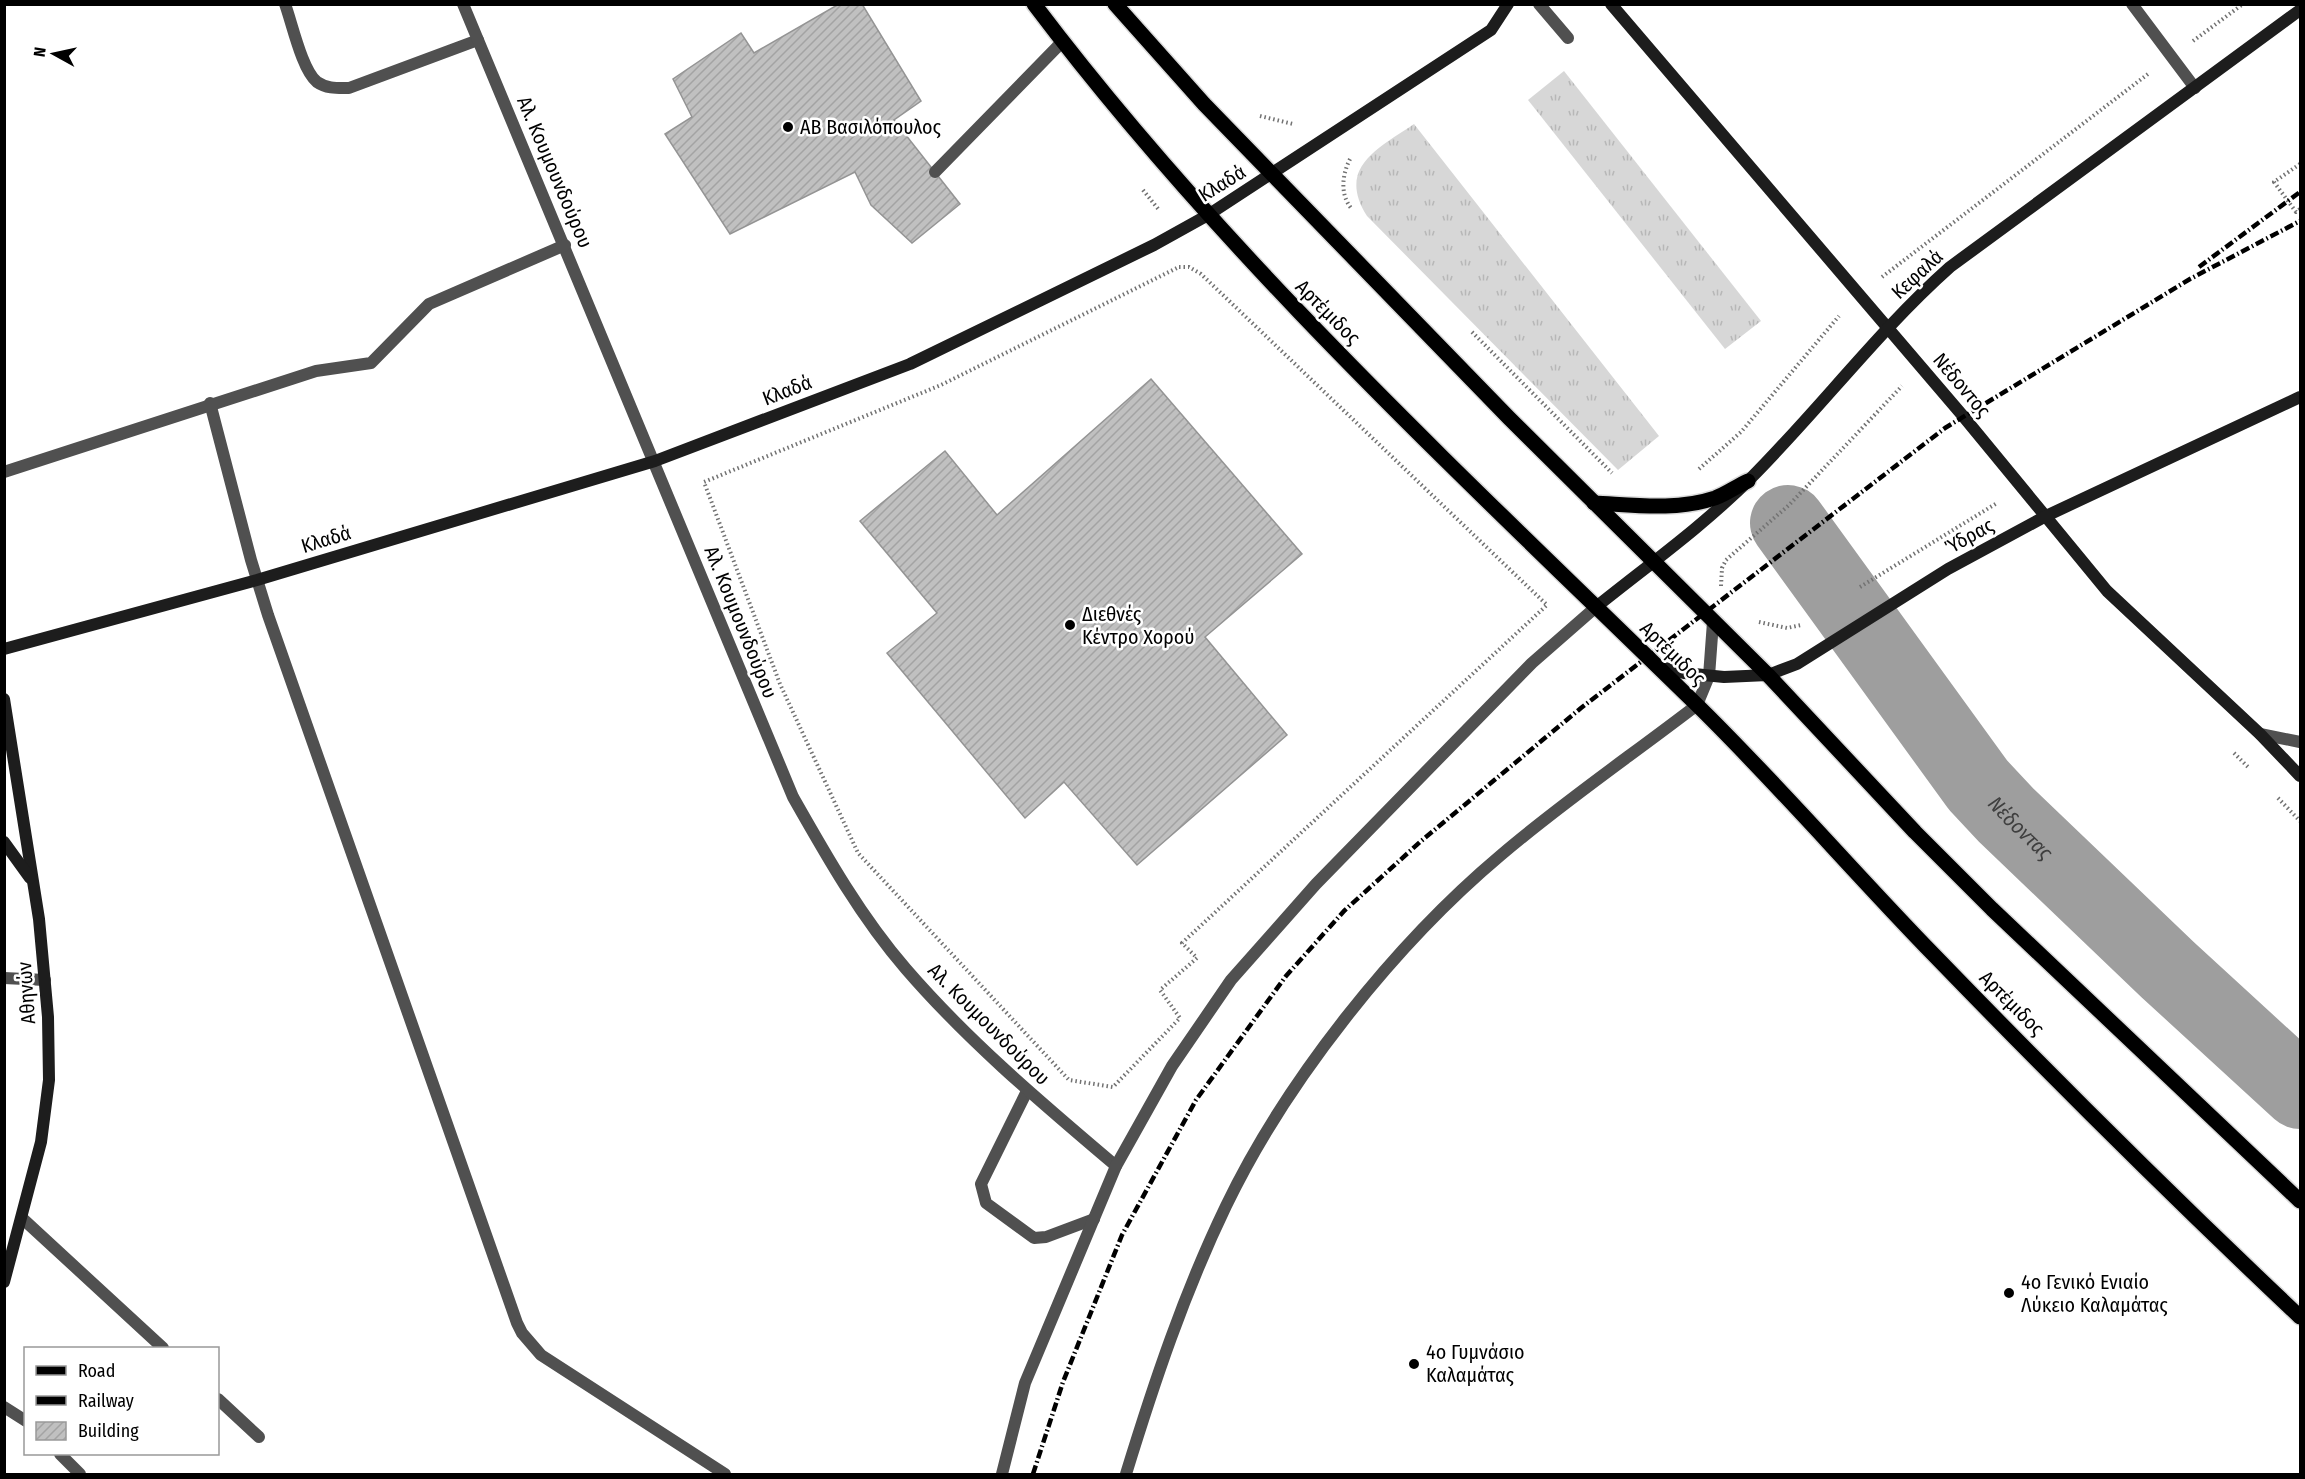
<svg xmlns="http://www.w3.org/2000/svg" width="2305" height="1479" viewBox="0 0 2305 1479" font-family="'Fira Sans Condensed',sans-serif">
  <defs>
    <pattern id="grass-tufts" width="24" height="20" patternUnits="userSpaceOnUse" patternTransform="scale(1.5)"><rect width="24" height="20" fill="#d7d7d7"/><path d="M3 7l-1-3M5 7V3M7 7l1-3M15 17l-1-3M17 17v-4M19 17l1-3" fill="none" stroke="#b7b7b7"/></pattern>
    <pattern id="building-hatch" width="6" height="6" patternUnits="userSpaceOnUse" patternTransform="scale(1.5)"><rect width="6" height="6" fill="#c0c0c0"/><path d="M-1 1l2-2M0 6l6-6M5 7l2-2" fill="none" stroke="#a3a3a3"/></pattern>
  </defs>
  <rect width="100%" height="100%" fill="#fff"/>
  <g fill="url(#grass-tufts)">
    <path d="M1564 71 1761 321 1725 349 1528 100Z"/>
    <path d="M1414 124 1659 436 1618 470 1367 216C1336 167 1379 148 1414 124Z"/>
  </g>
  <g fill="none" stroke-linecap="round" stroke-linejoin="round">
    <path stroke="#9e9e9e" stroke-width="76" id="s1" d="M1788 523 1978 785 2006 815 2168 970 2300 1091"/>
  </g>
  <g fill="url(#building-hatch)" stroke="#949494" stroke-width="1.5">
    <path d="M839 4H862L921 101 894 120 960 204 912 243 871 205 855 172 730 234 665 134 692 117 673 79 741 33 754 53Z"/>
    <path d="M1151 379 1302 554 1205 637 1287 735 1137 865 1064 782 1025 818 887 653 937 613 860 521 945 451 997 515Z"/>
  </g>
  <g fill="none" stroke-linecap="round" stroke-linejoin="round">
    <defs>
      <g id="primary">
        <path d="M1034 4C1228 261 1466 479 1695 703 1778 784 1854 873 1935 956 2054 1079 2176 1200 2300 1317"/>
        <path d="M1115 4 1204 104 1509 418 1768 675 1915 832 1992 909 2300 1201"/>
        <path d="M1594 503C1634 505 1676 511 1715 498 1726 494 1737 486 1748 481"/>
      </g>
    </defs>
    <use href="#primary" stroke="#dbdbdb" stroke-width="18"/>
    <g stroke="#727272" stroke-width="4" stroke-dasharray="1.5 3" stroke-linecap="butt">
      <path d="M2193 41 2243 4"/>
      <path d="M1260 116 1293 124"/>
      <path d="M1350 159C1342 175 1340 194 1351 208"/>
      <path d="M2300 164 2274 182 2296 212 2300 209"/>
      <path d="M1143 190 1159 210"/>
      <path d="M1179 267H1189L1201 274 1547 605 1182 943 1197 958 1160 990 1180 1018 1113 1087 1069 1080 858 853 780 684 704 482 941 385Z"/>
      <path d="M1882 277 2148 74"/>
      <path d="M1472 332 1612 473"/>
      <path d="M1699 469 1741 432 1839 316"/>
      <path d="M1721 586 1722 568 1726 560 1789 505 1902 386"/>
      <path d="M1860 587 1997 503"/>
      <path d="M1759 622 1787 628 1801 625"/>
      <path d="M2234 753 2248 767"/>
      <path d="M2278 798 2300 821"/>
    </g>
    <g stroke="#505050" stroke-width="12">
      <path d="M1539 4 1568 38"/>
      <path d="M935 172 1062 42"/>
      <path d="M2260 734 2300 742"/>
      <path d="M1027 1091 981 1184 986 1203 1034 1238 1046 1237 1094 1219"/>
    </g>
    <g stroke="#505050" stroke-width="12">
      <path d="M285 4C292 23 302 70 317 82 327 89 338 88 349 88L478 40"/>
      <path d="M463 4 793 797C827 857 861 917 906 969 969 1042 1043 1104 1116 1166"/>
      <path d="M2132 4 2195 88"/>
      <path d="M210 403 251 560 268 615 517 1323 522 1333 541 1355 725 1474"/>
      <path d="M4 472 316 371 371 363 429 304 565 245"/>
      <path d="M4 978 45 980"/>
      <path d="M23 1219 163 1348"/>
      <path d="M218 1399 259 1437"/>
      <path d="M4 1407 26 1421"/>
      <path d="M60 1454 80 1474"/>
      <path d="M1002 1474 1025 1383 1116 1166 1172 1066 1231 980 1316 884 1532 663 1596 607"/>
      <path d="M1126 1474C1154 1383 1184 1293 1226 1206 1286 1081 1395 944 1501 855 1563 802 1632 755 1697 705L1709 676 1713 622"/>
    </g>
    <g stroke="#1d1d1d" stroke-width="12">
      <path d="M1611 4 1963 416 2107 591 2260 734 2300 776"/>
      <path d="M1596 607C1647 566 1703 526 1750 479 1819 410 1878 331 1950 267L2300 10"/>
      <path d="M4 649 257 580 655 461 910 364 1154 245 1208 215 1491 30 1508 4"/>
      <path d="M1658 666 1684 673 1724 677 1768 675 1797 664 1948 569 2046 516 2300 397"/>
      <path d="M4 699 39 919 48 1017 49 1080 41 1142 4 1282"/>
      <path d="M4 842 30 878"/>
    </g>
    <use href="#primary" stroke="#000" stroke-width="15"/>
    <g stroke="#000" stroke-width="4.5" stroke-dasharray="9 3 1.5 3" stroke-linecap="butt">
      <path d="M2199 267 2300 192"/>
      <path d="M1033 1474 1063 1382 1122 1235 1196 1100 1286 976 1344 911 1420 842 1581 708 1945 428 2190 279 2300 221"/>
    </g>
  </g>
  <g fill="#000" stroke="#fff" stroke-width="2">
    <circle cx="788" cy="127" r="6"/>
    <circle cx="1070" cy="625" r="6"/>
    <circle cx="2009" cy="1293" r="6"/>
    <circle cx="1414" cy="1364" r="6"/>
  </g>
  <g text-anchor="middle" stroke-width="5" stroke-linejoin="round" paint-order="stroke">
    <g font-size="20" fill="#000" stroke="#fff" text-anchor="start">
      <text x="800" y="134">ΑΒ Βασιλόπουλος</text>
      <text x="1082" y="621">Διεθνές<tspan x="1082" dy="23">Κέντρο Χορού</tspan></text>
      <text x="2021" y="1289">4ο Γενικό Ενιαίο<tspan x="2021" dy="23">Λύκειο Καλαμάτας</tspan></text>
      <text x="1426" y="1359">4ο Γυμνάσιο<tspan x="1426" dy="23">Καλαμάτας</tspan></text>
    </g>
    <g font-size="20" fill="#000" stroke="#fff">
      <text transform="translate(555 172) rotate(67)" y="7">Αλ. Κουμουνδούρου</text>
      <text transform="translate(1222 183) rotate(-32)" y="7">Κλαδά</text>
      <text transform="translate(1917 274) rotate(-43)" y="7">Κεφαλά</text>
      <text transform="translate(1328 312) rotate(45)" y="7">Αρτέμιδος</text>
      <text transform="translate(1962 385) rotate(50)" y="7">Νέδοντος</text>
      <text transform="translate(787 390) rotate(-21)" y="7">Κλαδά</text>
      <text transform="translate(1969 536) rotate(-29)" y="7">Ύδρας</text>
      <text transform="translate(326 539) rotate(-17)" y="7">Κλαδά</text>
      <text transform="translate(741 622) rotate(68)" y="7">Αλ. Κουμουνδούρου</text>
      <text transform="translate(1673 653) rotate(44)" y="7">Αρτέμιδος</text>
      <text transform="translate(26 993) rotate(-94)" y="7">Αθηνών</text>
      <text transform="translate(2012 1003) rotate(45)" y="7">Αρτέμιδος</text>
      <text transform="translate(989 1024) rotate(45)" y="7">Αλ. Κουμουνδούρου</text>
    </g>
    <g font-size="21" font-style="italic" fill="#3f3f3f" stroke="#fff">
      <text dy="7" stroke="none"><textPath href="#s1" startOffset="384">Νέδoντας</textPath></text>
    </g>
  </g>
  <rect width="2305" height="1479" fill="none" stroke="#000000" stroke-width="12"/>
  <rect x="24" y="1347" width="195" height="108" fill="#ffffff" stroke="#999999" stroke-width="1.5"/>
  <rect x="36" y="1366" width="30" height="9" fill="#000000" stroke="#999999" stroke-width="1.5"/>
  <text x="78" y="1377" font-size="18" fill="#000000">Road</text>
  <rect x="36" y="1396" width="30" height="9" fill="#000000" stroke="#999999" stroke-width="1.5"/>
  <text x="78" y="1407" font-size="18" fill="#000000">Railway</text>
  <rect x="36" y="1422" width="30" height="18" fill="url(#building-hatch)" stroke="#999999" stroke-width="1.5"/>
  <text x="78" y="1437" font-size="18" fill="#000000">Building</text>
  <g transform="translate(54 54) rotate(278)" stroke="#ffffff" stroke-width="4.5" paint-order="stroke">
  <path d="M0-4.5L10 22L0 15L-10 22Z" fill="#000000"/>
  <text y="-9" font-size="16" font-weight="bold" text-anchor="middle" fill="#000000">N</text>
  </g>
</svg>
